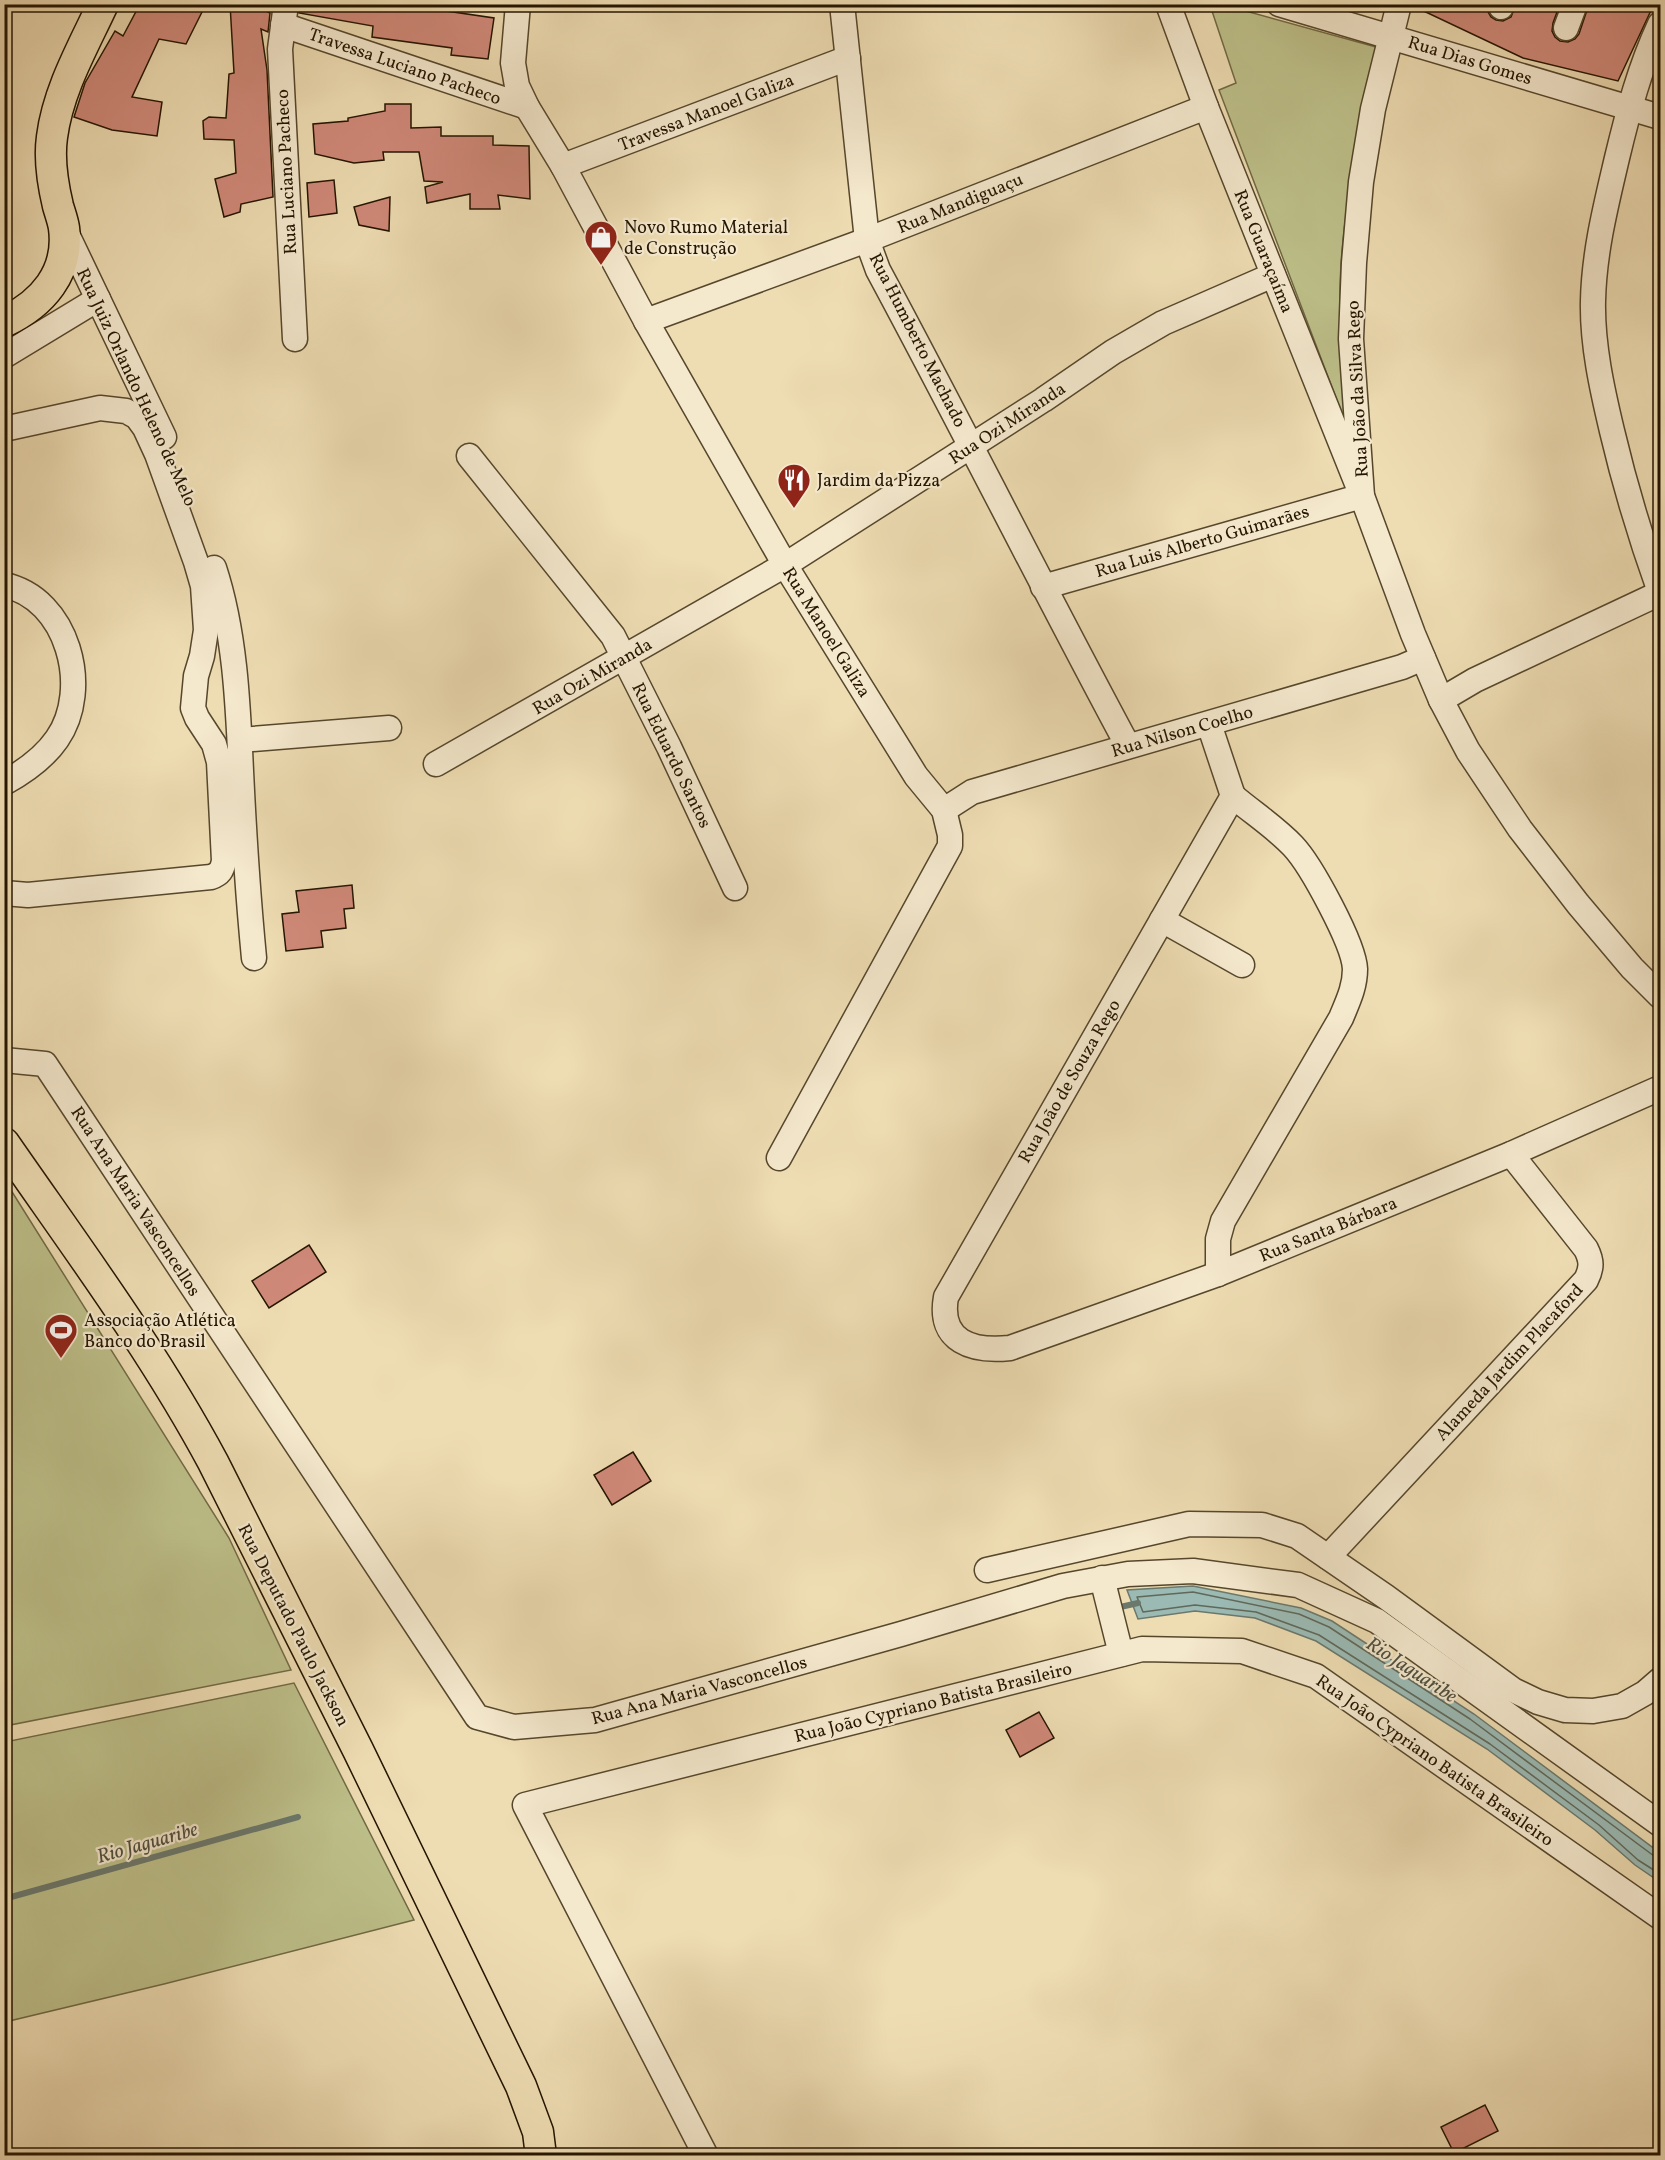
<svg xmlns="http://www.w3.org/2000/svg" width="1665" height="2160" viewBox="0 0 1665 2160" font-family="Vollkorn,serif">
  <rect width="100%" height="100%" fill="#eedcb2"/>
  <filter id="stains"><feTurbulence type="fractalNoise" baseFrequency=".00333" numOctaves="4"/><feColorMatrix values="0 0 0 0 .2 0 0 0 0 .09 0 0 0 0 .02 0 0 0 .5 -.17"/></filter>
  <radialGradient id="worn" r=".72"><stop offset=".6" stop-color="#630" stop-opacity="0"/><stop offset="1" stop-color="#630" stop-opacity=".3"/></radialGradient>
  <g fill="#bdbf89" stroke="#706a44" stroke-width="1.5">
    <path d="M1210 5H1224L1376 47C1363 115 1348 182 1342 251 1337 308 1342 366 1346 424L1219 90 1236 83Z"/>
    <path d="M4 1179 229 1538 291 1670 5 1726Z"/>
    <path d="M294 1683 414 1920 164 1984 5 2022V1742Z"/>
  </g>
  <path fill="#9bbab4" stroke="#6b786c" stroke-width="1.5" d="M1193 1586 1301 1608 1332 1621 1474 1714 1660 1853V1882L1635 1865 1595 1830 1487 1749 1316 1641 1255 1618 1195 1611 1138 1619 1127 1590Z"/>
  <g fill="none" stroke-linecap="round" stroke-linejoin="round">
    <path stroke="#60685a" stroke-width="1.5" d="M1660 1858 1654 1856 1470 1719 1329 1627 1299 1614 1193 1592 1137 1597 1143 1612 1195 1605 1256 1612 1319 1635 1490 1744 1599 1825 1638 1860 1660 1874"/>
    <g stroke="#6b786c" stroke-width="6">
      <path d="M1116 1608 1138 1603"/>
      <path d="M4 1899 298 1817"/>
    </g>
  </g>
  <g fill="#d08979" stroke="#241500" stroke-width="1.5">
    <path d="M140 4H206L186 44 159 39 132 97 162 102 157 136 112 130 74 117 85 83 115 31 123 36Z"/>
    <path d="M230 4H253L270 13 268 32 261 29 267 70 273 197 241 204 240 212 224 217 215 179 236 173 234 140 204 139 203 121 209 117 226 118 229 74 234 73Z"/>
    <path d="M300 4H433V9L494 18 488 59 451 55 452 48 372 37 373 26 299 13Z"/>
    <path d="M1413 4H1487V10L1491 17 1496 20 1503 21 1511 17 1516 4H1560L1553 23 1552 31 1555 37 1560 41 1568 42 1575 39 1579 34 1589 4H1654L1618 81 1523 58 1413 6Z"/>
    <path d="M385 104H411V128L441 127V136H493V145L529 146 530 199 498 195 500 209H470V194L427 203 425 187 443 182 424 181 419 152H383L384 160 354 163 315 154 313 124 348 121V118L385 111Z"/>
    <path d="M334 180 337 213 309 217 307 183Z"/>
    <path d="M390 197 389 231 359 225 354 207Z"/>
    <path d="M352 885 354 908 344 909 346 928 321 931 323 947 286 951 282 914 299 912 296 891Z"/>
    <path d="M309 1245 326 1272 269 1308 252 1281Z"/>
    <path d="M633 1452 651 1481 612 1505 594 1475Z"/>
    <path d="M1039 1712 1054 1738 1020 1757 1006 1730Z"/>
    <path d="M1485 2105 1498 2131 1454 2153 1441 2127Z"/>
  </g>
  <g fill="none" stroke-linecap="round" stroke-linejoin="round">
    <defs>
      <g id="minor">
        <path d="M286 4 280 49 295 339"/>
        <path d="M518 4 513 63 517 86 527 107 563 166 646 321 785 565 916 776 944 810 950 835V846L779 1158"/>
        <path d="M842 4 867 240 878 270C963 428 1043 588 1128 746"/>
        <path d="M1279 4 1660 117"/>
        <path d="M1399 4 1373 109 1361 182 1354 263 1351 339 1362 496 1413 634 1441 700 1468 751 1520 829 1578 904 1632 968 1660 996"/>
        <path d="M1501 7 1502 4"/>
        <path d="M1660 24C1640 67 1628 112 1617 158 1606 205 1594 252 1593 301 1592 344 1602 389 1612 431 1625 486 1641 539 1660 592"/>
        <path d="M283 25 527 107"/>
        <path d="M1566 28 1575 4"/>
        <path d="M563 166 848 58"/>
        <path d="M64 228 164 437"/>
        <path d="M646 321 867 240 1206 107"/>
        <path d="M4 356 98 299"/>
        <path d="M4 429 100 408 126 411 137 417 145 428 157 454 196 562 203 586 206 630 202 656 196 676 193 708 197 718 214 744 219 762 224 861C222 870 220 874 211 877L28 895 4 893"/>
        <path d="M469 456 613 636 669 747 735 888"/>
        <path d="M214 568C235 632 238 704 241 771 244 834 248 896 254 958"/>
        <path d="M4 585C68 598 92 689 57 739 44 758 24 772 4 783"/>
        <path d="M1043 587 1362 496 1206 107 1168 4"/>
        <path d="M1441 700 1475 680 1660 593"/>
        <path d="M1209 724 1233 796 946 1297C938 1342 973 1352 1010 1348L1218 1274 1511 1154 1660 1088"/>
        <path d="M240 740 389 728"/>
        <path d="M436 764 785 565 1043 400 1113 352 1163 323 1273 275"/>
        <path d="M944 810 972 792 1402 667 1423 658"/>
        <path d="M1162 920 1242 965"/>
        <path d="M4 1060 45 1064 477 1717 514 1727 595 1720 901 1634 1063 1586 1128 1574 1193 1571 1298 1585 1377 1621 1660 1824"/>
        <path d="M1218 1274V1239L1223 1221 1341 1018C1348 1001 1355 987 1355 969 1354 944 1311 865 1293 846 1275 827 1253 813 1233 796"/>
        <path d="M1328 1557 1586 1280C1592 1268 1592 1261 1586 1249L1511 1154"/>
        <path d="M987 1570 1189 1524 1262 1525 1297 1536 1386 1597 1513 1690 1538 1702 1565 1710 1593 1711 1622 1706 1645 1693 1660 1680"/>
        <path d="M1102 1578 1121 1654"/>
        <path d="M706 2156 525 1805 1142 1649 1242 1651 1316 1676 1660 1917"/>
      </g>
      <g id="major">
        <path d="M4 322C42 304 70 273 64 228 63 221 60 213 58 206 53 185 49 158 52 137 58 90 83 47 103 4"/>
        <path d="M4 1143C76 1247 153 1350 213 1462L358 1750 521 2086 538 2132 541 2156"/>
      </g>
    </defs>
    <use href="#minor" stroke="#56472c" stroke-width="27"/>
    <use href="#major" stroke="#241500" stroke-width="33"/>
    <use href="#minor" stroke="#f4e8cd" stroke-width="24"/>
    <use href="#major" stroke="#eedcb2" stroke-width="30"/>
  </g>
  <defs>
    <symbol id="shop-pin" viewBox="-11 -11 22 30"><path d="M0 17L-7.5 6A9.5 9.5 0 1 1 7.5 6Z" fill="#8f2418" stroke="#f4e8cd"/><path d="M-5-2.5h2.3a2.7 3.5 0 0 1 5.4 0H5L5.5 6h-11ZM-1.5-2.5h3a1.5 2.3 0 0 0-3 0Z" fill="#fff"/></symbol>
    <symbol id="restaurant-pin" viewBox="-11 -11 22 30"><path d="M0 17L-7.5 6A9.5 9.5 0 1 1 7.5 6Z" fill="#8f2418" stroke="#f4e8cd"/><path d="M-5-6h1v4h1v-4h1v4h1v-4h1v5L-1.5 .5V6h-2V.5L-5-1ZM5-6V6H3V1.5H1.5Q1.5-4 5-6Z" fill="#fff"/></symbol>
    <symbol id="stadium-pin" viewBox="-11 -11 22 30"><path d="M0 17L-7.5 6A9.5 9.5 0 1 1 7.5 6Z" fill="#8f2418" stroke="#f4e8cd"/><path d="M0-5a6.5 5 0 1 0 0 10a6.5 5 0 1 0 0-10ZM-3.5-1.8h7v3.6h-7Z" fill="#fff"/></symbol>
  </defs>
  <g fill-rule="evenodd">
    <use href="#shop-pin" x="582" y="218" width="38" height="52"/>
    <use href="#restaurant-pin" x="775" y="461" width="38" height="52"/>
    <use href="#stadium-pin" x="42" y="1311" width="38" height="52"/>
  </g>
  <g text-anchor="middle" stroke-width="4.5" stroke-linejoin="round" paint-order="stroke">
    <g font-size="18" fill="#241500" stroke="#f4e8cd">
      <text transform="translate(1470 60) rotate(17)" y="6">Rua Dias Gomes</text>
      <text transform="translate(405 66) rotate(19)" y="6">Travessa Luciano Pacheco</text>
      <text transform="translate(706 112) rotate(-21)" y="6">Travessa Manoel Galiza</text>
      <text transform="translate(286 172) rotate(-93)" y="6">Rua Luciano Pacheco</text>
      <text transform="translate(960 203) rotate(-22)" y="6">Rua Mandiguaçu</text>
      <text transform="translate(1264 251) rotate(68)" y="6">Rua Guaraçaíma</text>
      <text transform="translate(918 340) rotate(63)" y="6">Rua Humberto Machado</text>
      <text transform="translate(137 387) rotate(65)" y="6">Rua Juiz Orlando Heleno de Melo</text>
      <text transform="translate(1357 389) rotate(-93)" y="6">Rua João da Silva Rego</text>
      <text transform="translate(1007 423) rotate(-33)" y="6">Rua Ozi Miranda</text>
      <text transform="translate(1202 541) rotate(-16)" y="6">Rua Luis Alberto Guimarães</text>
      <text transform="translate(827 632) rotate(58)" y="6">Rua Manoel Galiza</text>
      <text transform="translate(592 676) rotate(-30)" y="6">Rua Ozi Miranda</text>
      <text transform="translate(1182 731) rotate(-16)" y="6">Rua Nilson Coelho</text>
      <text transform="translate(672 755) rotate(64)" y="6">Rua Eduardo Santos</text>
      <text transform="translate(1069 1081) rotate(-60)" y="6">Rua João de Souza Rego</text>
      <text transform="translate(136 1201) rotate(57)" y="6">Rua Ana Maria Vasconcellos</text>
      <text transform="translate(1328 1229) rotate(-22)" y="6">Rua Santa Bárbara</text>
      <text transform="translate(1509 1362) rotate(-47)" y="6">Alameda Jardim Placaford</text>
      <text transform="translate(294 1625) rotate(63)" y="6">Rua Deputado Paulo Jackson</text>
      <text transform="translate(699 1690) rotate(-15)" y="6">Rua Ana Maria Vasconcellos</text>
      <text transform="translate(933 1702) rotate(-14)" y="6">Rua João Cypriano Batista Brasileiro</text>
      <text transform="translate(1435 1760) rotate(35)" y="6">Rua João Cypriano Batista Brasileiro</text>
    </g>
    <g font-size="18" fill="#241500" stroke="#f4e8cd" text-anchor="start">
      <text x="624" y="233">Novo Rumo Material<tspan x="624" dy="21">de Construção</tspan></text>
      <text x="817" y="486">Jardim da Pizza</text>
      <text x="84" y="1326">Associação Atlética<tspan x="84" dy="21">Banco do Brasil</tspan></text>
    </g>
    <g font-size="20" font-style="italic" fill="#4e4f3f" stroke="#f4e8cd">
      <text transform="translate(1412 1669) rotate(33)" y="7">Rio Jaguaribe</text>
      <text transform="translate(147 1842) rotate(-16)" y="7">Rio Jaguaribe</text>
    </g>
  </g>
  <rect width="1665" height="2160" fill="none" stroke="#eedcb2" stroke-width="24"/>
  <rect x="6" y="6" width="1653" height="2148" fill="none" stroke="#241500" stroke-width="3"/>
  <rect x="12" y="12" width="1641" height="2136" fill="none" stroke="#241500" stroke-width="1.5"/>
  <rect width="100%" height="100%" filter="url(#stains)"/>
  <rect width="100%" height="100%" fill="url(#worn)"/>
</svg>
